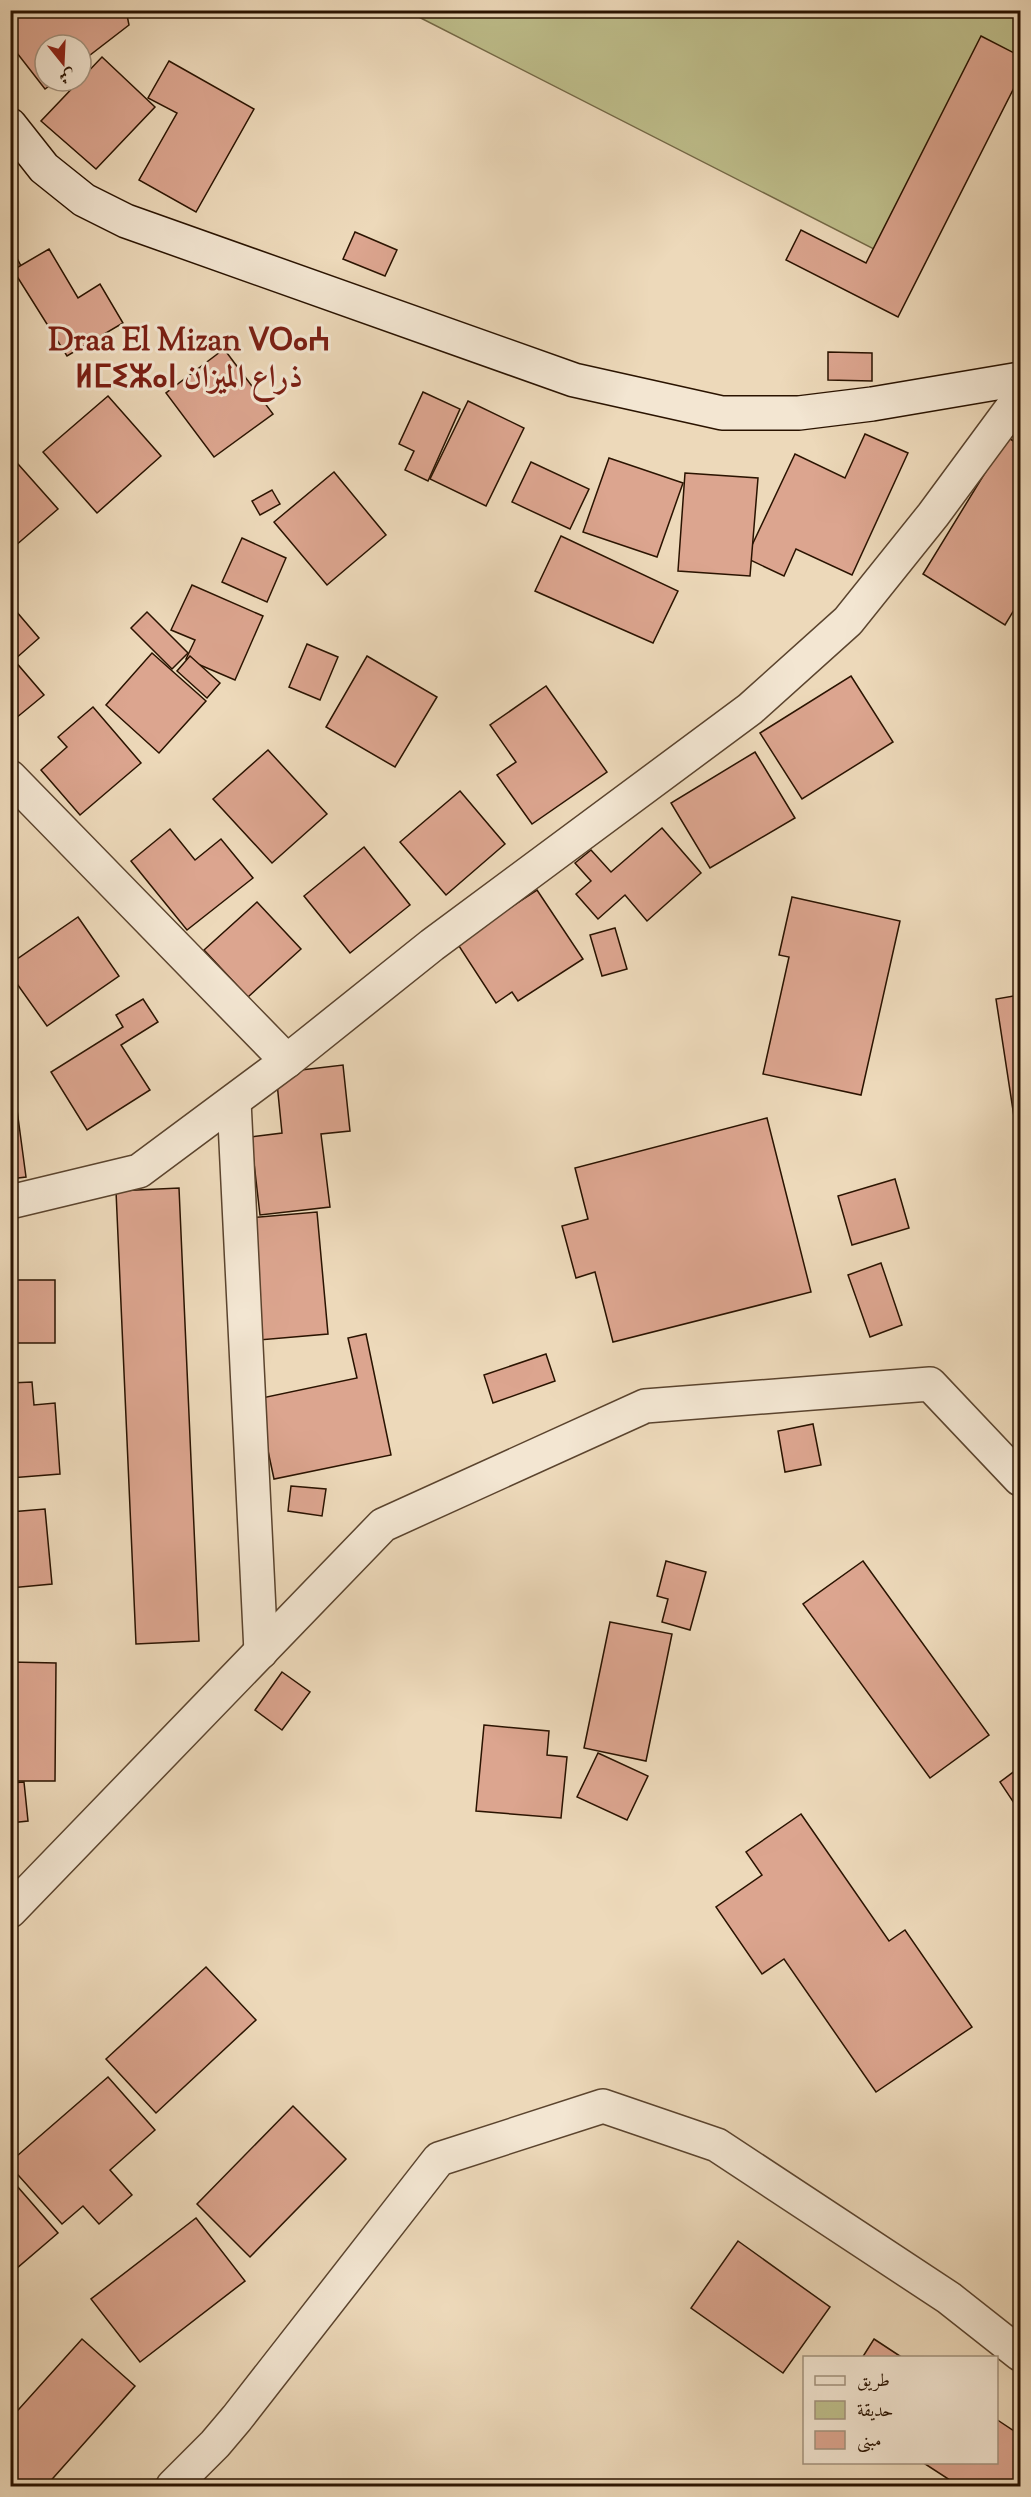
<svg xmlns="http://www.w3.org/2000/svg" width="1031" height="2497" viewBox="0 0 1031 2497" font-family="'Sorts Mill Goudy',Amiri,'Noto Sans Tifinagh',serif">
  <rect width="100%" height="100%" fill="#edd9ba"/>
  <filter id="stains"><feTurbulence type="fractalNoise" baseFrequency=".00333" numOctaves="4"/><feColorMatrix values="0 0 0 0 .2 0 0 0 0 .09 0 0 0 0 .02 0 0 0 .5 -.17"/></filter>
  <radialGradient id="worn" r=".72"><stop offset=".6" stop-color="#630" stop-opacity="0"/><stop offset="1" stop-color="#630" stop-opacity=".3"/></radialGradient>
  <path fill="#bebe8b" stroke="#746846" stroke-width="1.5" d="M407 11H1020V75L919 272Z"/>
  <g fill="#dca58f" stroke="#2a1300" stroke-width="1.5">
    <path d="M10 10H126L129 25 81 62V45H45V81H56L45 89 10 44Z"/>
    <path d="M981 36 1020 56V76L898 317 786 260 801 230 866 263Z"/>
    <path d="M102 57 155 107 96 169 41 121Z"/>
    <path d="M169 61 254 109 196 212 139 180 177 113 148 98Z"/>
    <path d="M355 232 397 250 385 276 343 259Z"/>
    <path d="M10 245 21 266 10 271Z"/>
    <path d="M49 249 78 298 100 284 123 323 67 356 13 270Z"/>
    <path d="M224 349 273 414 214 457 166 393Z"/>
    <path d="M828 352 872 353V381L828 380Z"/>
    <path d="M423 392 460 409 428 481 405 470 414 451 399 444Z"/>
    <path d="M108 396 161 456 97 513 43 452Z"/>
    <path d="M468 401 524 428 486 506 430 479Z"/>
    <path d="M865 434 908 453 852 575 796 549 784 576 746 558 795 454 845 478Z"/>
    <path d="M1007 437 1020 445V600L1005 625 923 574Z"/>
    <path d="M10 455 58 509 15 546 10 540Z"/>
    <path d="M609 458 683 483 657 557 583 532Z"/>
    <path d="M531 462 589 489 570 529 512 502Z"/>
    <path d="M334 472 386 535 327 585 274 522Z"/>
    <path d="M685 473 758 478 750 576 678 571Z"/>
    <path d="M272 490 280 504 260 515 252 501Z"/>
    <path d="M561 536 678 591 653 643 535 591Z"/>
    <path d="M242 538 286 558 267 602 222 582Z"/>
    <path d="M192 585 263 616 235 680 186 659 195 640 171 630Z"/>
    <path d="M16 611 39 638 14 660 44 695 10 723V616Z"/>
    <path d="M147 612 188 653 172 669 131 628Z"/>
    <path d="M307 644 338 657 320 700 289 687Z"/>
    <path d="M152 653 206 701 159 753 106 705Z"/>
    <path d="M190 656 220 683 207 698 177 671Z"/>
    <path d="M367 656 437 697 395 767 326 727Z"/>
    <path d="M851 676 893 742 802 799 760 733Z"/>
    <path d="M546 686 607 772 532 824 497 775 516 762 490 725Z"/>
    <path d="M93 707 141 763 80 815 41 770 67 747 58 737Z"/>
    <path d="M268 750 327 814 272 863 213 799Z"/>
    <path d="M755 752 795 818 710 868 671 803Z"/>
    <path d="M460 791 505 844 446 895 400 842Z"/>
    <path d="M662 828 701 873 647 921 625 895 598 919 576 894 591 881 575 863 591 850 611 872Z"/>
    <path d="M170 829 195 860 221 839 253 878 187 930 131 861Z"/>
    <path d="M364 847 410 905 350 953 304 896Z"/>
    <path d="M537 890 583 959 518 1001 512 992 496 1003 457 943Z"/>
    <path d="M792 897 900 921 861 1095 763 1074 789 957 779 955Z"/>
    <path d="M257 902 301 949 248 997 204 950Z"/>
    <path d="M78 917 119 976 47 1026 10 974V964Z"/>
    <path d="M615 928 627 969 602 976 590 935Z"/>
    <path d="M1020 995V1156L996 999Z"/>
    <path d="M143 999 158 1022 121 1045 150 1090 87 1130 51 1072 123 1027 116 1015Z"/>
    <path d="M343 1065 350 1131 321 1134 330 1207 260 1215 251 1137 282 1133 276 1073Z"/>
    <path d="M13 1080 26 1177 10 1179V1081Z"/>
    <path d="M767 1118 811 1292 613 1342 595 1272 576 1278 562 1226 588 1219 575 1168Z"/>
    <path d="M895 1179 909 1228 852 1245 838 1196Z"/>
    <path d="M179 1188 199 1641 136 1644 116 1191Z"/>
    <path d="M317 1212 328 1334 259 1340 249 1218Z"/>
    <path d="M881 1263 902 1325 870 1337 848 1275Z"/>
    <rect x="10" y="1280" width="45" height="63"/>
    <path d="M366 1334 391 1455 274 1479 257 1399 357 1378 348 1338Z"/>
    <path d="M546 1354 555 1381 493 1403 484 1375Z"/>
    <path d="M32 1382 34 1405 55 1403 60 1474 10 1478V1383Z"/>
    <path d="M813 1424 821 1465 785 1472 778 1431Z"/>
    <path d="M291 1486 326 1489 322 1516 288 1511Z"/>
    <path d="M45 1509 52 1584 10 1588V1512Z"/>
    <path d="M666 1561 706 1572 690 1630 662 1622 668 1599 657 1596Z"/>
    <path d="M863 1561 989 1735 930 1778 803 1604Z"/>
    <path d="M610 1622 672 1634 646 1761 584 1748Z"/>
    <path d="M10 1662 56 1663 55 1781H10Z"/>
    <path d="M282 1672 310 1692 282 1730 255 1710Z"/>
    <path d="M484 1725 549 1731 547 1755 567 1757 561 1818 476 1811Z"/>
    <path d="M598 1753 648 1776 627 1820 577 1797Z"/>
    <path d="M1020 1767V1812L1000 1782Z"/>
    <path d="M24 1782 28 1821 10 1823V1783Z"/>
    <path d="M801 1814 889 1941 905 1930 972 2027 876 2092 784 1959 762 1974 716 1907 762 1875 746 1852Z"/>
    <path d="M206 1967 256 2020 156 2113 106 2059Z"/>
    <path d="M108 2077 155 2130 110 2170 132 2195 99 2224 83 2206 62 2224 10 2166V2162Z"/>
    <path d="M293 2106 346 2159 250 2257 197 2204Z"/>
    <path d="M10 2178 58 2233 10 2274Z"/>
    <path d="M196 2218 245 2281 140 2362 91 2299Z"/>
    <path d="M738 2241 830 2307 783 2373 691 2308Z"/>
    <path d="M82 2339 135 2386 46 2486H10V2419Z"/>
    <path d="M874 2339 903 2358H862Z"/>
    <path d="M996 2419 1020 2435V2486H959L922 2462H996Z"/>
  </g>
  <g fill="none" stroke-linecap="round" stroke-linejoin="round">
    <defs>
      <g id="minor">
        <path d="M10 777 287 1061 139 1171 10 1202"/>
        <path d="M287 1061 432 945 750 709 848 621 933 515 1020 397"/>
        <path d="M234 1101 261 1652"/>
        <path d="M10 1911 383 1525 645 1406 930 1384 1020 1479"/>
        <path d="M173 2486 215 2444 237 2418 439 2159 603 2106 717 2145 949 2298 1020 2354"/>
      </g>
      <path id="secondary" d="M10 125 44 168 84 200 126 221 574 380 722 413H799L872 404 1020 379"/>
    </defs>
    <use href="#minor" stroke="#5b442e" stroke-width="36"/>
    <use href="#secondary" stroke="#2a1300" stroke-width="36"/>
    <use href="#minor" stroke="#f3e6d2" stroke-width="33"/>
    <use href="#secondary" stroke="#f3e6d2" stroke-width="33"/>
  </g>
  <g text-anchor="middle" stroke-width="6" stroke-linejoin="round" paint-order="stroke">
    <g font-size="32" font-weight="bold" fill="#7a1f14" stroke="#f3e6d2">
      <text x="189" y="350">Draa El Mizan ⴸⵔⴰⵄ<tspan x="189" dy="37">ⵍⵎⵉⵣⴰⵏ ذراع الميزان</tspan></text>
    </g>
  </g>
  <rect width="1031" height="2497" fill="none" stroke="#edd9ba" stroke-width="36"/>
  <rect x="12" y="12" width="1007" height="2473" fill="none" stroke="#2a1300" stroke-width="3"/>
  <rect x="18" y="18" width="995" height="2461" fill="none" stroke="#2a1300" stroke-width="1.5"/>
  <rect x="803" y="2356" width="195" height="108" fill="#f3e6d2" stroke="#a3927e" stroke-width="1.5"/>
  <rect x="815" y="2376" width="30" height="9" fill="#f3e6d2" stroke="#a3927e" stroke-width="1.5"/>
  <text x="857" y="2386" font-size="18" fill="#2a1300">طريق</text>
  <rect x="815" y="2401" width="30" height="18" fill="#bebe8b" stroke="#a3927e" stroke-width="1.5"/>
  <text x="857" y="2416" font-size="18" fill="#2a1300">حديقة</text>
  <rect x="815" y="2431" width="30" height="18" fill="#dca58f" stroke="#a3927e" stroke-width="1.5"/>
  <text x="857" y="2446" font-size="18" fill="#2a1300">مبنى</text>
  <g transform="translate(63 63) rotate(162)"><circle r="28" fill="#f3e6d2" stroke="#a3927e" stroke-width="1.5"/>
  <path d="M0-4.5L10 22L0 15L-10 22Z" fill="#8f2418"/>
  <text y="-9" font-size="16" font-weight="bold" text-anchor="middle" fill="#2a1300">ش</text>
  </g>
  <rect width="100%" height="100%" filter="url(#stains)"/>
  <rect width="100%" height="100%" fill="url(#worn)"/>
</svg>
